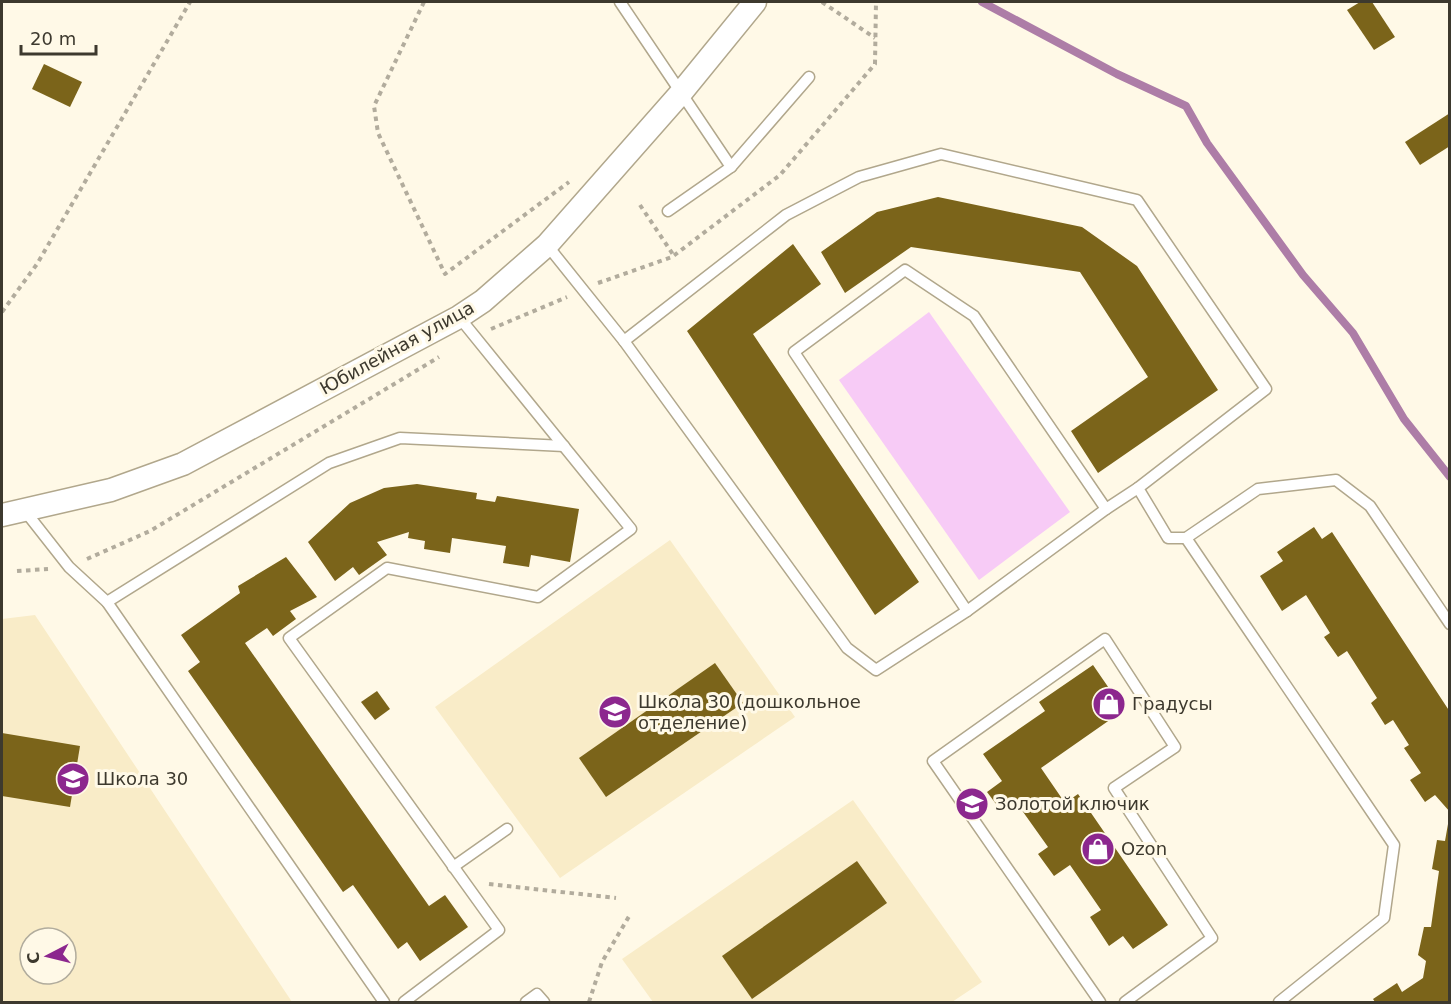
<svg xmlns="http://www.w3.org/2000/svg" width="1451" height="1004" viewBox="0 0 1451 1004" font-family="'DejaVu Sans',sans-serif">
  <rect width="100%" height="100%" fill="#fff9e7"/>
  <g fill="#f9ecc8" fill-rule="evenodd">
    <path d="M670 540 795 717 560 878 435 707Z"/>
    <path d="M35 615 292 1002H2V619ZM30 938H66V974H30Z"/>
    <path d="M853 800 982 982 952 1002H653L622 959Z"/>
  </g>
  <path fill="#f7cbf6" d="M929 312 1070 512 979 580 839 380Z"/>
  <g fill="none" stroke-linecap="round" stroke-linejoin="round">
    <path stroke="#ad7da7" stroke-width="8" d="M982 2 1117 74 1186 106 1207 143 1303 275 1353 333 1404 419 1450 477"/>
  </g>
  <g fill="#7b641a">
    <path d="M1360 2H1372L1395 37 1374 50 1347 10Z"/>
    <path d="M44 64 82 82 70 107 32 89Z"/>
    <path d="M1450 113V146L1420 165 1405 142Z"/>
    <path d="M938 197 1082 227 1137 266 1218 390 1098 473 1071 431 1148 377 1080 272 911 247 845 293 821 252 877 212Z"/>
    <path d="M793 244 821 284 753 334 919 582 875 615 687 331Z"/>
    <path d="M417 484 477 493 476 499 495 502 497 496 579 509 570 562 531 555 529 567 503 563 506 546 452 538 450 553 424 549 425 541 408 538 409 532 377 542 387 555 359 575 353 567 335 581 308 542 350 503 384 488Z"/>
    <path d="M1314 527 1322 539 1332 532 1450 712V812L1435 795 1425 802 1410 780 1421 773 1404 748 1409 745 1393 720 1385 725 1371 703 1377 698 1347 651 1338 657 1324 637 1330 633 1306 595 1282 611 1260 576 1283 561 1277 552Z"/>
    <path d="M286 557 317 597 290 611 296 619 273 636 267 628 245 643 429 906 445 895 468 927 420 961 407 942 398 949 353 885 343 892 188 671 200 662 181 635 240 593 238 586Z"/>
    <path d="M715 663 743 703 606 797 579 758Z"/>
    <path d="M1093 665 1124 710 1041 768 1065 803 1078 794 1168 925 1133 949 1123 936 1109 946 1090 917 1101 910 1070 865 1054 876 1038 854 1048 847 1016 802 1002 812 987 792 1002 781 983 754 1045 711 1039 702Z"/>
    <path d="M377 691 390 709 375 720 361 702Z"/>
    <path d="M2 733 80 746 70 807 2 796Z"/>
    <path d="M1448 824 1450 1002H1375L1373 999 1397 983 1402 992 1423 978 1426 961 1418 955 1424 927H1431L1439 871 1432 869 1437 840 1445 841Z"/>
    <path d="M857 861 887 903 752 999 722 956Z"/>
  </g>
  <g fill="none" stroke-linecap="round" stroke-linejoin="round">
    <defs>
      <g id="service">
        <path d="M620 2 731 167 668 211"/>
        <path d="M731 167 809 77"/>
        <path d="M547 245 624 341 786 215 859 177 941 154 1137 200 1266 389 1138 488 1168 538H1186L1258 489 1336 480 1370 506 1450 624"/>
        <path d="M624 341 847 648 876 670 967 611 794 352 905 270 974 316 1106 509 1138 488"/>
        <path d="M25 511 69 567 107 602 384 1002"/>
        <path d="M1186 538 1394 845 1384 918 1279 1002"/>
        <path d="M107 602 329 463 400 438 564 446"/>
        <path d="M967 611 1106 509"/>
        <path d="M453 867 507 829"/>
        <path d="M404 1002 499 930 289 638 387 568 538 597 631 529 459 317"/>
        <path d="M526 1002 537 994 544 1002"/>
        <path d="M1100 1002 933 761 1105 639 1175 747 1114 788 1212 938 1125 1002"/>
      </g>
      <path id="minor" d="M2 515 111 490 183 464 459 317 483 301 547 245 680 94 755 2"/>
    </defs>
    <use href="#service" stroke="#b1a78c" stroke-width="13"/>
    <use href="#minor" stroke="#b1a78c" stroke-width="25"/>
    <g stroke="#b2ac9d" stroke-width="4" stroke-dasharray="4.5 4.5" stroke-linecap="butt">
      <path d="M424 2 374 106 378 133 445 274 569 182"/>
      <path d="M822 2 875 38"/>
      <path d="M1449 2H1450"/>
      <path d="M640 205 674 256"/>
      <path d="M598 283 672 257 780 175 875 64 876 2"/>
      <path d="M2 312 37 264 190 2"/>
      <path d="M491 329 567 297"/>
      <path d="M87 559 150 531 439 357"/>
      <path d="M17 571 48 569"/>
      <path d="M489 884 616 898"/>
      <path d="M589 1002 602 962 631 913"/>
    </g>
    <use href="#service" stroke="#fff" stroke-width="10"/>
    <use href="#minor" stroke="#fff" stroke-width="22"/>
  </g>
  <defs>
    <symbol id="shop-disc" viewBox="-11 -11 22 22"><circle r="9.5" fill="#8c278e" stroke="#fff9e7"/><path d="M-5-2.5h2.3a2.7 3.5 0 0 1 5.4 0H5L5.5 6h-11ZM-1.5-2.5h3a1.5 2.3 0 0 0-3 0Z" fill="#fff"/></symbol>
    <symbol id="school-disc" viewBox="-11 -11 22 22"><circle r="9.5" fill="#8c278e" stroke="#fff9e7"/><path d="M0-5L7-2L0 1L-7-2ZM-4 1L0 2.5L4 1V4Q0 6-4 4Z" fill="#fff"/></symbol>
  </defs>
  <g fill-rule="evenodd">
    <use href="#shop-disc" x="1090" y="685" width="38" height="38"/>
    <use href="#school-disc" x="596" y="693" width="38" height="38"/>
    <use href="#school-disc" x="54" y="760" width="38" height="38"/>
    <use href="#school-disc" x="953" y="785" width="38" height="38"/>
    <use href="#shop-disc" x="1079" y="830" width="38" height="38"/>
  </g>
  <g text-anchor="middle" stroke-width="6" stroke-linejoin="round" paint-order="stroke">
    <g font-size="18" fill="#3d392e" stroke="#fff9e7">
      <text transform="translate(397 348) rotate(-29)" y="6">Юбилейная улица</text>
    </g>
    <g font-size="18" fill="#3d392e" stroke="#fff9e7" text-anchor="start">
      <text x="638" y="708">Школа 30 (дошкольное<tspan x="638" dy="21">отделение)</tspan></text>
      <text x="1132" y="710">Градусы</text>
      <text x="96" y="785">Школа 30</text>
      <text x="995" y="810">Золотой ключик</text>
      <text x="1121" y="855">Ozon</text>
    </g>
  </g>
  <rect width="1451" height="1004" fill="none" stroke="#3d392e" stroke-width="6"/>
  <g transform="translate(48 956) rotate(263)"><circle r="28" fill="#fff9e7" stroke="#b1ac9d" stroke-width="1.5"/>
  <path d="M0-4.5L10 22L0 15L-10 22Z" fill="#8c278e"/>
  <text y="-9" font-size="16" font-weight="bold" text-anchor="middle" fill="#3d392e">С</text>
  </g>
  <path d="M21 45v9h75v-9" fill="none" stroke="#3d392e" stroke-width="3"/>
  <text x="30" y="45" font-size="18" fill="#3d392e" stroke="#fff9e7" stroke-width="4.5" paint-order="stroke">20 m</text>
</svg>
